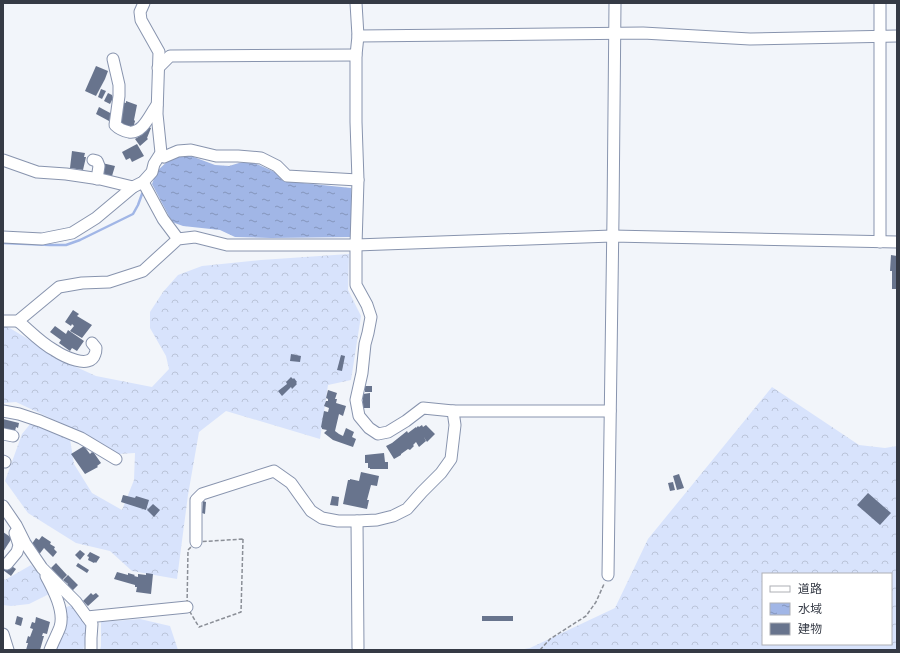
<svg xmlns="http://www.w3.org/2000/svg" width="900" height="653" viewBox="0 0 900 653" font-family="Helvetica,'Noto Sans JP',sans-serif">
  <defs>
    <pattern id="forest-crowns" width="20" height="18" patternUnits="userSpaceOnUse"><rect width="20" height="18" fill="#d8e3fc"/><path d="M2 6a3 3 0 1 1 6 0M12 15a3 3 0 1 1 6 0" fill="none" stroke="#bac4d9"/></pattern>
    <pattern id="water-ripples" width="26" height="14" patternUnits="userSpaceOnUse"><rect width="26" height="14" fill="#a1b6e6"/><path d="M2 4q2-2 4 0t4 0M15 11q2-2 4 0t4 0" fill="none" stroke="#8495bc"/></pattern>
  </defs>
  <rect width="100%" height="100%" fill="#f2f5fa"/>
  <g fill="url(#forest-crowns)" fill-rule="evenodd">
    <path d="M349 254 348 290 361 316 351 380 328 385 320 439 226 411 199 432 188 495 177 579 132 571 110 551 76 543 28 513 5 481 22 434 31 423 70 439 74 464 92 493 122 510 134 480 135 453 117 454 84 434 16 402 3 403V327H8L33 342 63 361 96 376 152 387 169 369 166 356 150 328V312L163 292 178 275 202 266 261 260Z"/>
    <path d="M772 387 859 445 885 448 897 446V650H519L530 648 615 608 648 539ZM763 574H891V644H763Z"/>
    <path d="M31 565 40 575 51 593 29 604 11 606 3 605V578L5 580Z"/>
    <path d="M73 605 87 626 86 640 83 650H55L66 621V607Z"/>
    <path d="M140 619 170 626 178 650H100L101 646V622Z"/>
  </g>
  <path fill="url(#water-ripples)" d="M183 153 215 165 229 166 239 163 250 162 259 165 277 173 282 180 293 182 351 188V237L271 238 235 237 220 230 183 226 172 222 152 184 157 171 170 159Z"/>
  <g fill="none" stroke-linecap="round" stroke-linejoin="round">
    <path stroke="#a1b6e6" stroke-width="2.5" d="M3 243 50 245H66L80 240 133 214 138 205 142 194 144 192"/>
  </g>
  <g fill="#68748d">
    <path d="M96 66 108 71 105 79 96 96 85 91Z"/>
    <path d="M101 89 106 91 102 99 98 97Z"/>
    <path d="M108 93 112 95 113 98 110 104 104 101Z"/>
    <path d="M119 101 126 103V101L137 105 134 120 135 121 132 132 119 128Z"/>
    <path d="M99 107 112 114 109 121 96 114Z"/>
    <path d="M146 126 151 128 147 138 148 139 140 146 135 139 143 134Z"/>
    <path d="M137 144 144 156 132 162 130 158 126 160 122 152Z"/>
    <path d="M72 151 85 153 84 157H86L83 170 70 168Z"/>
    <path d="M102 163 115 166 112 176 101 174Z"/>
    <path d="M891 255 897 256V289H892V271H890Z"/>
    <path d="M73 310 79 314 77 316 92 325 82 338 70 331 74 326 72 324 71 326 65 322Z"/>
    <path d="M55 326 66 334 68 330 84 341 77 351 72 348 70 351 59 343 61 340 50 332Z"/>
    <path d="M291 354 301 356 300 362 290 361Z"/>
    <path d="M341 355 345 356 342 371 337 370Z"/>
    <path d="M291 377 293 379 294 378 297 382 296 383 297 384 292 389 291 387 282 396 278 391 287 384 286 382Z"/>
    <rect x="365" y="386" width="7" height="6"/>
    <path d="M328 390 337 393 335 399H337L336 403 346 406 343 416 339 414 335 431 339 434 343 436 346 428 354 432 352 437 356 439 353 447 333 440 324 433 327 430 322 429V428L321 427 324 411 328 412 329 408 324 406 326 401H328V399L326 398Z"/>
    <path d="M370 393V408H363V394Z"/>
    <path d="M3 419 19 423 18 428 16 427 15 431 3 428Z"/>
    <path d="M422 425 423 427 426 425 435 434 427 442 424 437 426 441 419 447 416 442 413 445 414 446 410 450 408 449 401 454V455L394 459 386 446 392 443 407 431 408 433 416 427V428L418 426 419 427Z"/>
    <path d="M84 446 90 454 92 452 94 453 101 463 97 466 98 467 85 474 71 454Z"/>
    <path d="M384 453 385 462H388V469H370V468H368V463H365V455Z"/>
    <path d="M361 472 379 476 377 486 371 485 367 500H369L367 509 343 504 348 480H350V479L359 481Z"/>
    <path d="M679 474 684 488 677 490 673 476Z"/>
    <path d="M673 482 675 490 670 491 668 483Z"/>
    <path d="M868 493 891 513 880 525 857 505Z"/>
    <path d="M123 495 135 498 136 496 149 500 146 510 121 502Z"/>
    <path d="M332 496 339 497 338 506 330 505Z"/>
    <path d="M203 501 206 502 205 514 202 513Z"/>
    <path d="M153 504 160 510 154 517 147 510Z"/>
    <path d="M3 532 12 538 3 552Z"/>
    <path d="M42 536 51 542 50 544 55 547 54 549 57 552 53 557 44 548 38 556 29 548 36 538 39 540Z"/>
    <path d="M80 550 85 554 80 560 75 555Z"/>
    <path d="M90 552 100 557 96 563 95 562 94 563 88 560 89 557 87 556Z"/>
    <path d="M56 563 67 575 62 580 51 568Z"/>
    <path d="M78 563 89 570 87 573 76 566Z"/>
    <path d="M10 565 16 569 11 576 3 570V568Z"/>
    <path d="M117 572 128 575V573L135 575 134 576 138 577V574L146 575V573L153 574 151 594 136 592 137 587H135V585L114 579Z"/>
    <path d="M68 575 78 585 72 591 67 586 68 584 63 580Z"/>
    <path d="M91 593 93 595 96 593 99 596 88 606 83 601Z"/>
    <path d="M17 616 23 618 21 626 15 624Z"/>
    <rect x="482" y="616" width="31" height="5"/>
    <path d="M36 617 50 622 47 634 43 633 42 636H44L40 650H26L28 643H26L28 636 30 637 33 629 30 628 32 622 35 623Z"/>
  </g>
  <g fill="none" stroke-linecap="round" stroke-linejoin="round">
    <defs>
      <g id="minor">
        <path d="M356 3 358 36 356 55V122L358 180 356 245V285L367 305 371 317 368 333 365 344 362 373 356 400 359 416 369 428 378 434 388 432 406 421 423 408 453 411H610"/>
        <path d="M358 36 643 33 750 39 897 36"/>
        <path d="M113 59 119 85V96L115 125C119 129 124 131 129 132 143 134 150 114 157 105"/>
        <path d="M158 68 170 56 356 55"/>
        <path d="M161 153 164 157 178 151 191 150 216 156H238L261 158 277 166 287 176 358 180"/>
        <path d="M3 160 37 172 66 174 100 179 133 187"/>
        <path d="M93 160 97 161 99 166 97 179"/>
        <path d="M143 182 163 219 178 239"/>
        <path d="M3 237 42 239 72 233 96 218 133 187 143 182 152 172 154 164 161 153 157 114 159 52 141 20 140 12 144 3"/>
        <path d="M880 242V3"/>
        <path d="M3 321H18L59 287 82 283 109 282 143 271 178 239 195 237 227 245H356L612 236 897 242"/>
        <path d="M18 321C30 331 41 343 54 350 63 356 90 370 95 354 96 352 96 350 96 348L92 343"/>
        <path d="M3 411 19 414 40 421 81 438 116 459"/>
        <path d="M3 434 13 436"/>
        <path d="M3 461 5 462"/>
        <path d="M3 506 16 525 25 543 42 568 76 602 92 624 91 638V650"/>
        <path d="M357 521 358 648"/>
        <path d="M196 542V500L202 494 274 471 291 483 311 511 322 518 338 521H357L377 520 393 516 407 509 422 492 441 473 451 459 455 425 453 411"/>
        <path d="M7 564 17 552 19 545 15 533"/>
        <path d="M608 575 613 216 615 3"/>
        <path d="M46 576C53 589 65 611 60 627 57 635 53 642 50 650"/>
        <path d="M87 617 187 607"/>
        <path d="M3 634 8 650"/>
      </g>
    </defs>
    <use href="#minor" stroke="#8894ae" stroke-width="13"/>
    <g stroke="#8b8f97" stroke-width="1.5" stroke-dasharray="4 2" stroke-linecap="butt">
      <path d="M243 539 241 612 199 627 187 607 188 550 196 542Z"/>
      <path d="M540 650 550 639 586 616 596 602 604 584"/>
    </g>
    <use href="#minor" stroke="#fff" stroke-width="11"/>
  </g>
  <rect width="900" height="653" fill="none" stroke="#353a45" stroke-width="8"/>
  <rect x="762" y="573" width="130" height="72" fill="#ffffff" stroke="#aeb0b5"/>
  <rect x="770" y="586" width="20" height="6" fill="#ffffff" stroke="#aeb0b5"/>
  <text x="798" y="593" font-size="12" fill="#353a45">道路</text>
  <rect x="770" y="603" width="20" height="12" fill="url(#water-ripples)" stroke="#aeb0b5"/>
  <text x="798" y="613" font-size="12" fill="#353a45">水域</text>
  <rect x="770" y="623" width="20" height="12" fill="#68748d" stroke="#aeb0b5"/>
  <text x="798" y="633" font-size="12" fill="#353a45">建物</text>
</svg>
